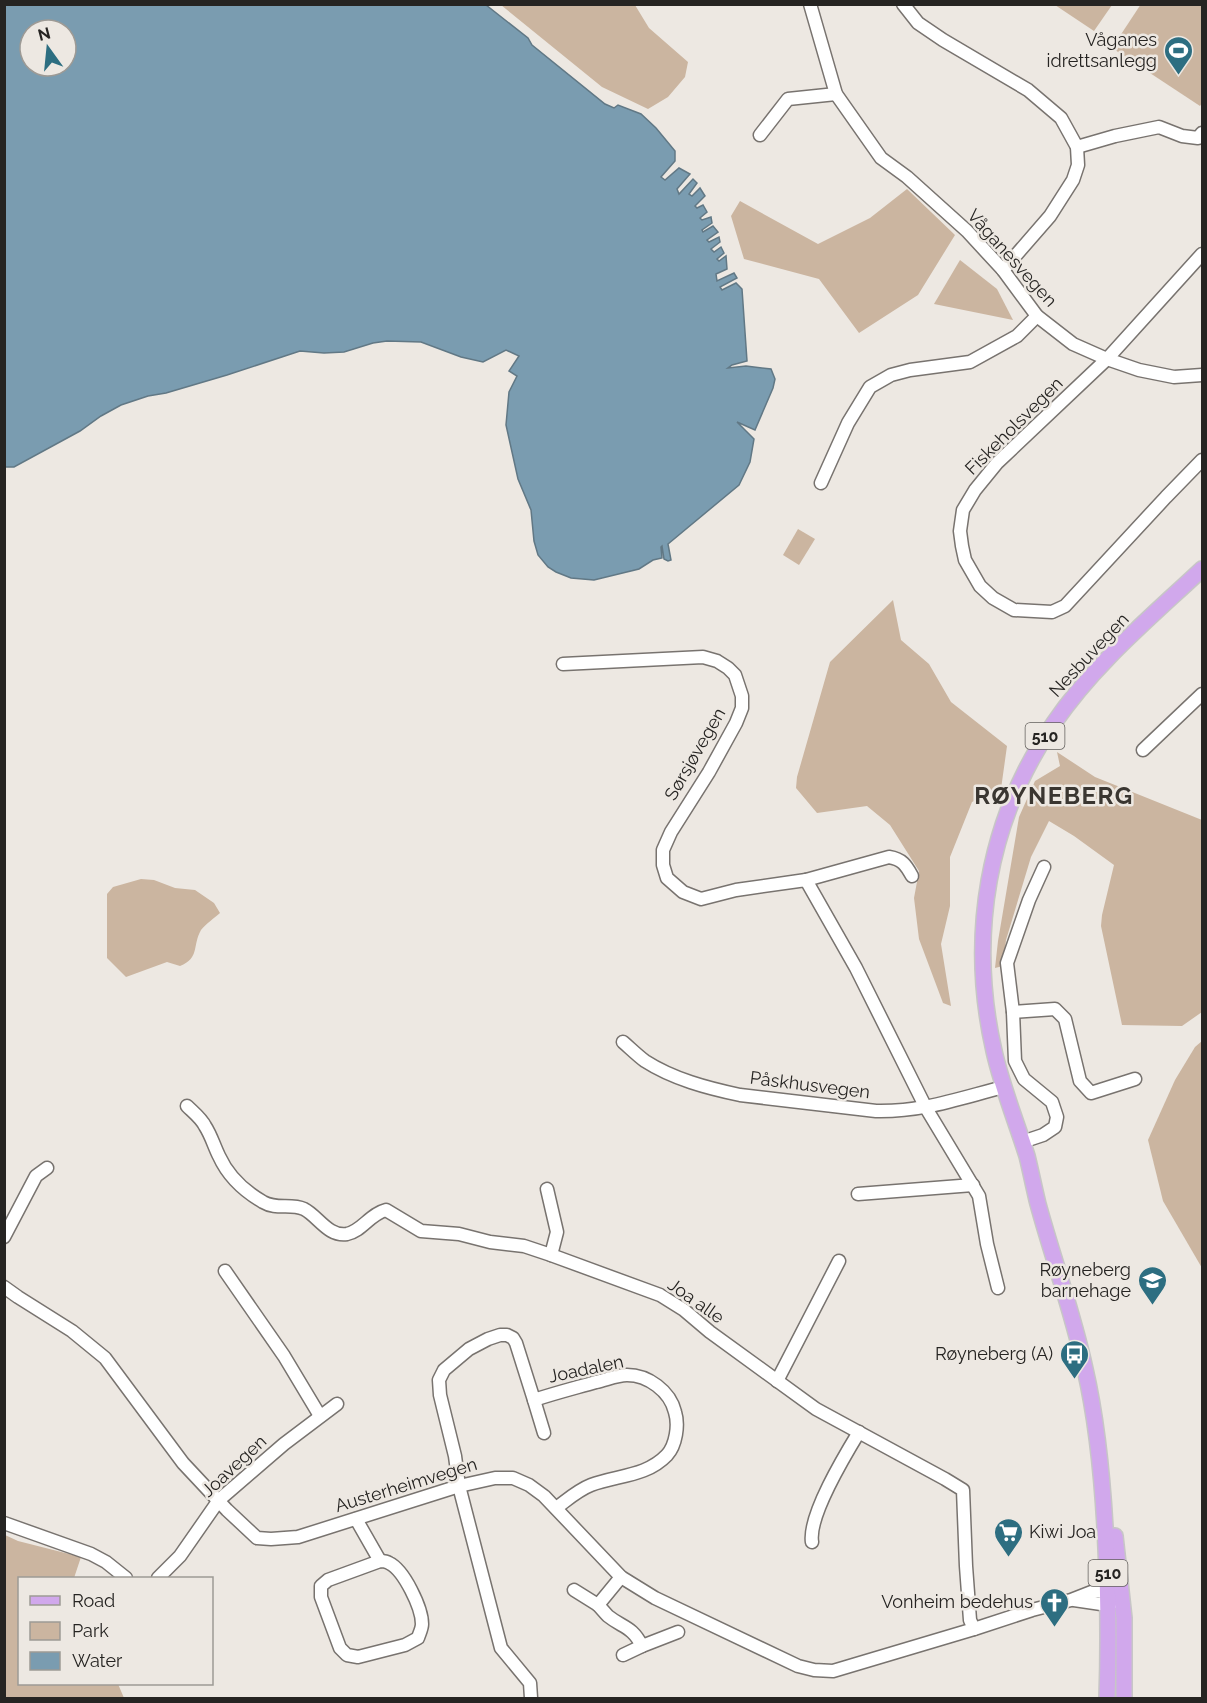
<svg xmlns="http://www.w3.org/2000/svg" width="1207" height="1703" viewBox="0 0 1207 1703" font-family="Raleway,sans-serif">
  <rect width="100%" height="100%" fill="#ede8e2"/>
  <g fill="#cbb5a0">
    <path d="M1141 4 1202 5V103L1200 106 1112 48Z"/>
    <path d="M501 5H635L649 28 688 62 685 77 668 97 648 109 602 87Z"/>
    <path d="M1055 5H1112L1094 31Z"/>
    <path d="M907 189 955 235 918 295 859 333 819 279 744 259 731 216 740 201 818 244 870 218Z"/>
    <path d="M960 260 997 289 1013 320 934 304Z"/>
    <path d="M798 529 815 539 799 565 783 555Z"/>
    <path d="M893 600 901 640 929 664 951 702 1007 746 1001 789 972 802 950 857V906L941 944 951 1006 943 1003 919 939 914 898 919 871 890 825 867 806 817 813 796 788 797 777 830 662Z"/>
    <path d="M1057 752 1095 777 1202 820V1012L1182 1026 1122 1025 1101 926 1102 915 1114 865 1074 836 1049 821 1031 857 1006 940 1003 966 995 968 998 941 1019 817 1035 781 1060 766Z"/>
    <path d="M141 879 154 880 175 888 195 890 214 903 220 913C214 918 206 924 201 930 192 946 200 958 180 966L167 962 126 977 107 958V894L113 887Z"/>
    <path d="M1202 1041V1268L1163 1201 1148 1140 1175 1080 1195 1047Z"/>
    <path d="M5 1535 18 1541 81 1557 74 1578H20V1684H118L124 1698H5Z"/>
  </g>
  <path fill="#7a9cb0" stroke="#617885" stroke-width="1.5" fill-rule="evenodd" d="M5 4 486 5 528 38 532 45 605 104 614 108 618 105 641 114 656 128 675 151V161L661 177 665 180 679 168 690 174 677 189 679 194 693 179 697 183 689 194 692 196 700 188 705 196 695 206 697 208 703 205 707 212 700 218 702 220 711 217 712 223 702 230 703 232 713 226 718 232 707 240 709 242 719 237 720 242 711 249 714 252 721 247 724 253 717 259 719 261 726 256 727 269 716 274 717 281 734 273 737 278 720 287 722 290 736 283 742 289 747 361 732 365 728 368 746 366 771 369 775 379 773 388 755 430 737 422 754 439 750 462 739 485 668 544 671 560 668 561 664 559 662 546 661 547 662 558 653 560 639 569 594 580 571 578 556 572 548 567 538 555 534 541 531 510 518 479 506 425 509 392 517 376 509 371 519 356 506 350 483 362 461 357 421 342 387 341 373 343 344 352 324 353 300 351 227 375 166 393 148 396 121 405 101 416 80 431 14 467H5ZM30 30H66V66H30Z"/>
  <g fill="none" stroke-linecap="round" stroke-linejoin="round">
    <defs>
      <g id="minor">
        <path d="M810 4 836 94 881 158 907 177 967 231 1003 270 1037 316 1073 344 1107 359 1139 370 1174 377 1202 375"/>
        <path d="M903 4 918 23 943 40 1028 90 1061 118 1077 147 1078 165 1073 180 1050 216 1003 270"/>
        <path d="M760 135 788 99 836 94"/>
        <path d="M1077 147 1115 136 1159 127 1182 136 1198 138 1202 133"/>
        <path d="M1202 254 1107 359 997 463 975 490 963 510 960 531 962 546 965 560 980 586 993 598 1014 610 1052 612 1065 606 1166 497 1202 460"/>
        <path d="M821 483 848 423 870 387 891 375 910 370 970 362 1017 336 1037 316"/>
        <path d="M563 664 703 657 717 661 728 668 735 675 742 696V708L736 723 709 772 671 832 663 850V865L667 878 683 892 701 899 736 890 806 880 856 968 926 1108 979 1196 987 1244 998 1288"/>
        <path d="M1143 750 1202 694"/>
        <path d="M806 880 889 857C902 859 906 865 912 876"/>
        <path d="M1013 1012 1055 1009 1065 1019 1080 1081 1091 1093 1135 1079"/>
        <path d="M623 1042C630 1048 637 1055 645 1061 673 1079 707 1088 740 1095L876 1111C923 1112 960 1098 1004 1087"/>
        <path d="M187 1106C193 1112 201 1118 205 1126 211 1135 214 1146 219 1156 228 1176 244 1191 263 1202 276 1210 291 1203 304 1209 318 1216 328 1237 347 1234 362 1231 370 1214 386 1210L421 1231 459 1234 490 1242 524 1246 551 1255 660 1295 684 1310 710 1332 816 1409 945 1479 963 1490 966 1566 970 1620 974 1629"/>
        <path d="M1022 1142 1043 1135 1055 1127 1057 1117 1052 1102 1024 1079 1015 1061 1013 1012 1007 963 1029 900 1044 867"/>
        <path d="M547 1189 557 1232 551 1255"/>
        <path d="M858 1194 973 1185"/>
        <path d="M4 1237 36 1176 47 1168"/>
        <path d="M225 1271 284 1356 320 1416"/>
        <path d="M4 1287 18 1297 72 1331 105 1358 183 1463 227 1510 257 1538 271 1539 298 1537 459 1486 495 1478H513L529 1485 544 1496 621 1577 655 1598 798 1666 814 1670 833 1671 974 1629 1032 1610 1071 1600 1094 1591H1109L1116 1595"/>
        <path d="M777 1381 839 1261"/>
        <path d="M534 1400 544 1433"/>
        <path d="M356 1519 380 1561"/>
        <path d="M4 1523 91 1554 106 1562 126 1578"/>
        <path d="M812 1542C808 1516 845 1455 859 1432"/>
        <path d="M380 1561C383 1561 386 1561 389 1563 404 1570 422 1608 422 1624 422 1629 419 1634 418 1638L405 1645 358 1657 347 1655 340 1648 321 1597V1586L328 1580Z"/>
        <path d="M621 1577 598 1605C601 1608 605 1613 608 1616 623 1628 632 1626 642 1646"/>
        <path d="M158 1578 180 1556 219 1500 284 1444 337 1404"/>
        <path d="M574 1590 598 1605"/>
        <path d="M1074 1600 1108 1605 1115 1601"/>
        <path d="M623 1655 642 1646 678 1632"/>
        <path d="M531 1698 530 1683 501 1648 459 1486 455 1456 440 1395 439 1380 444 1370 469 1349 488 1339 500 1335H507L513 1338 516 1343 534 1400C555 1393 575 1388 596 1382 606 1380 617 1375 627 1375 648 1375 670 1391 675 1412 679 1425 676 1445 667 1455 646 1477 617 1475 591 1485 578 1490 567 1500 556 1508"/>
      </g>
      <g id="major">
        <path d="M1115 1536 1124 1618V1698"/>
        <path d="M1107 1698C1109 1641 1108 1584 1105 1527 1102 1474 1097 1421 1085 1369 1073 1313 1053 1259 1038 1204 1034 1188 1031 1172 1027 1156 1016 1121 1002 1087 994 1051 968 937 987 820 1054 723 1094 664 1151 617 1202 569"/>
      </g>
    </defs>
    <use href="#minor" stroke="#78736f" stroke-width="15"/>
    <use href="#major" stroke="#c7c6c6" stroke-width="18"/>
    <use href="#minor" stroke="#fff" stroke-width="12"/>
    <use href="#major" stroke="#d1a8ec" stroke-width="15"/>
  </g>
  <defs>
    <symbol id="stadium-pin" viewBox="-11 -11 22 30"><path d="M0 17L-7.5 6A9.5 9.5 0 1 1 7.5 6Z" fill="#2d6e81" stroke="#ede8e2"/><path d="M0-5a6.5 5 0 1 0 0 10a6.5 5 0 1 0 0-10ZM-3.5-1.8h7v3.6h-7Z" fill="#fff"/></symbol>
    <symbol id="school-pin" viewBox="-11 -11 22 30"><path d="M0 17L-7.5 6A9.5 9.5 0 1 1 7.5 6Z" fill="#2d6e81" stroke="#ede8e2"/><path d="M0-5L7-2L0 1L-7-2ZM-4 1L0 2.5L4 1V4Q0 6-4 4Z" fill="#fff"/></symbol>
    <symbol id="bus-pin" viewBox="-11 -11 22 30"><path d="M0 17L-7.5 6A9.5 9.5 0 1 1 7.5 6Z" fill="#2d6e81" stroke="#ede8e2"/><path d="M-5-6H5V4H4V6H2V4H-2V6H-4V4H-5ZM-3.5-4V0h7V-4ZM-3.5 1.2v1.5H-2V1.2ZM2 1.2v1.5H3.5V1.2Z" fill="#fff"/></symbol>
    <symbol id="supermarket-pin" viewBox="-11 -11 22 30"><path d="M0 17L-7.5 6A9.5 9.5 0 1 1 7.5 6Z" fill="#2d6e81" stroke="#ede8e2"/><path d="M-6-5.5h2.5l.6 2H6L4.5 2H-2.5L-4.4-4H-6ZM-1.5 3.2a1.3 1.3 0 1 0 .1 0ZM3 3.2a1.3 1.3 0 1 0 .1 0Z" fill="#fff"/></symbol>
    <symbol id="church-pin" viewBox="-11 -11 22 30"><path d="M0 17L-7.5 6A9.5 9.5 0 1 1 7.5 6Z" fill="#2d6e81" stroke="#ede8e2"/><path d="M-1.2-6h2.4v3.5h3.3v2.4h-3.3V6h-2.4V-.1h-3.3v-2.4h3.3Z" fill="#fff"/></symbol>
  </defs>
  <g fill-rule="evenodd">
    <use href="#stadium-pin" x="1162" y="34" width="33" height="45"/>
    <use href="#school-pin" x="1136" y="1264" width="33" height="45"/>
    <use href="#bus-pin" x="1058" y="1338" width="33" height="45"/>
    <use href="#supermarket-pin" x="992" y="1516" width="33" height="45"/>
    <use href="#church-pin" x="1038" y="1586" width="33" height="45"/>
  </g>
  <g text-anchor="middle" stroke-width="5" stroke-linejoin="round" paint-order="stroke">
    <g fill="#ede8e2" stroke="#625f5c" stroke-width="1.5">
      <rect x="1025.5" y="723" width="39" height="26" rx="4.5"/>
      <rect x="1088.5" y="1560" width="39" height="26" rx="4.5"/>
    </g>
    <g font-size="16" font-weight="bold" fill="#262422">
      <text x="1045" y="742">510</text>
      <text x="1108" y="1579">510</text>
    </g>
    <g font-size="18" fill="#262422" stroke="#ede8e2" text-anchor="end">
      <text x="1157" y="46">Våganes<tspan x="1157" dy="21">idrettsanlegg</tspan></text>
      <text x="1131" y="1276">Røyneberg<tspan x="1131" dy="21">barnehage</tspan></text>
      <text x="1053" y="1360">Røyneberg (A)</text>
      <text x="1029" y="1538" text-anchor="start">Kiwi Joa</text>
      <text x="1033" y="1608">Vonheim bedehus</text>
    </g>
    <g font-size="18" fill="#262422" stroke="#ede8e2">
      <text transform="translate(1012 258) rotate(48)" y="6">Våganesvegen</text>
      <text transform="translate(1014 426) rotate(-45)" y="6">Fiskeholsvegen</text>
      <text transform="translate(1089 655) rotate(-47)" y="6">Nesbuvegen</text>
      <text transform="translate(695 754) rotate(-60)" y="6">Sørsjøvegen</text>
      <text transform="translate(810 1085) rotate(7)" y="6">Påskhusvegen</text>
      <text transform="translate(696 1301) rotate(35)" y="6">Joa alle</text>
      <text transform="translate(586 1369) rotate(-12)" y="6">Joadalen</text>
      <text transform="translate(234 1466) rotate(-43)" y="6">Joavegen</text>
      <text transform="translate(406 1485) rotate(-17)" y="6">Austerheimvegen</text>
    </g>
    <g font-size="24" font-weight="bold" letter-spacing="1.5" fill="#3a3631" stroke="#ede8e2">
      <text x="1054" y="804">RØYNEBERG</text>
    </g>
  </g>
  <rect width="1207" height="1703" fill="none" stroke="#262422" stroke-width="12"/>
  <rect x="18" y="1577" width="195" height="108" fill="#ede8e2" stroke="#9d9a95" stroke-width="1.5"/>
  <rect x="30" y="1596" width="30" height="9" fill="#d1a8ec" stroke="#9d9a95" stroke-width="1.5"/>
  <text x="72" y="1607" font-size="18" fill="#262422">Road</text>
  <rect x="30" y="1622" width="30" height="18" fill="#cbb5a0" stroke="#9d9a95" stroke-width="1.5"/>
  <text x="72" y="1637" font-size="18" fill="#262422">Park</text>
  <rect x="30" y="1652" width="30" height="18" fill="#7a9cb0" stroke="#9d9a95" stroke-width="1.5"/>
  <text x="72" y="1667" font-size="18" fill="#262422">Water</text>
  <g transform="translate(48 48) rotate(345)"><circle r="28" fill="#ede8e2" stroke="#9d9a95" stroke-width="1.5"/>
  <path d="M0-4.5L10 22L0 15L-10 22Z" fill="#2d6e81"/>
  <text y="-9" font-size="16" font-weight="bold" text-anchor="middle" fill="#262422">N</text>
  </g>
</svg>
